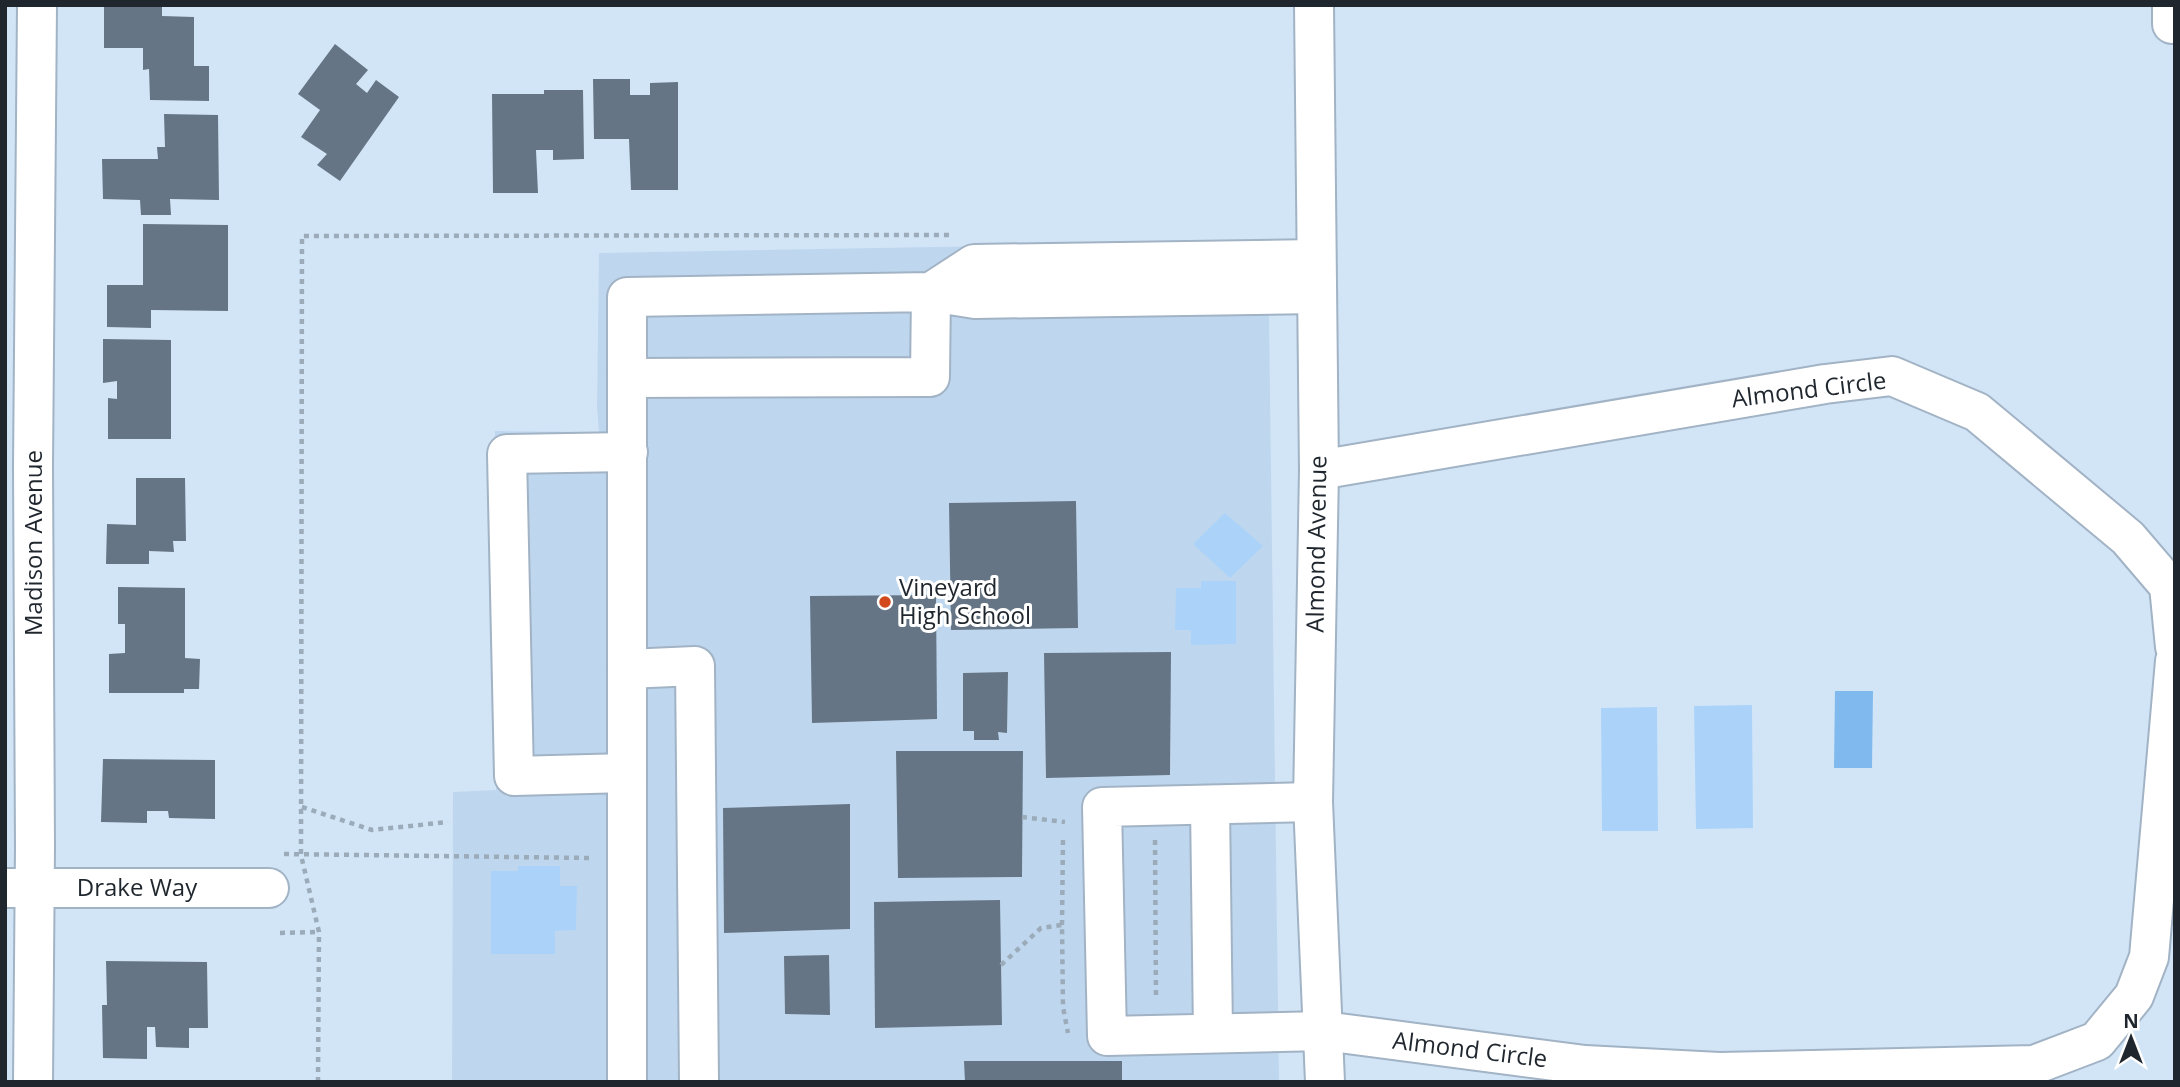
<svg xmlns="http://www.w3.org/2000/svg" width="2180" height="1087" viewBox="0 0 2180 1087" font-family="'Open Sans',sans-serif">
  <rect width="100%" height="100%" fill="#d2e5f7"/>
  <path fill="#bfd7ee" d="M1268 241 1279 1082H452L453 792 496 790 495 431 599 432 597 407 599 253Z"/>
  <g fill="#abd3f9">
    <path d="M1225 513 1263 546 1230 578 1193 544Z"/>
    <path d="M1201 581H1236V644L1191 645V630H1175L1176 588H1201Z"/>
    <path d="M1752 705 1753 828 1696 829 1694 706Z"/>
    <path d="M1657 707 1658 831H1602L1601 708Z"/>
    <path d="M518 866H560V886H577L576 930 555 931V954H491V871H518Z"/>
  </g>
  <path fill="#80b9ed" d="M1835 691H1873L1872 768H1834Z"/>
  <g fill="#657585">
    <path d="M104 5 162 6V16L194 17V66H209V101L150 100 149 69 143 70V48H104Z"/>
    <path d="M335 44 368 70 356 84 367 93 376 80 399 97 340 181 317 165 327 154 301 137 320 110 298 94Z"/>
    <path d="M593 79H630V95H650V83L678 82V190H631L629 139H594Z"/>
    <path d="M544 90H583L584 159 553 160V150H536L538 193H493L492 94H544Z"/>
    <path d="M164 114 218 115 219 200 170 199 171 215H141L140 200 103 199 102 159H158L157 147H165Z"/>
    <path d="M143 224 228 225V311L151 310V328L107 327V285H143Z"/>
    <path d="M103 339 171 340V439H108V398L117 399V381L103 383Z"/>
    <path d="M136 478H185L186 541H173L174 552 149 551V564H106L107 524 136 525Z"/>
    <path d="M1076 501 1078 628 951 630 949 503Z"/>
    <path d="M118 587 185 588V658L200 659 199 689H184V693H109V654L125 653V624H118Z"/>
    <path d="M936 595 937 719 812 723 810 596Z"/>
    <path d="M1171 652 1170 775 1046 778 1044 653Z"/>
    <path d="M1008 672 1007 733 998 732 999 740H974V731H963V673Z"/>
    <path d="M896 751H1023L1022 877 898 878Z"/>
    <path d="M103 759 215 760V819L169 818 168 811H147V823L101 822Z"/>
    <path d="M850 804V929L724 933 723 808Z"/>
    <path d="M1000 900 1002 1025 875 1028 874 902Z"/>
    <path d="M829 955 830 1015 785 1014 784 956Z"/>
    <path d="M106 961 207 962 208 1028H189V1048L156 1047 155 1027H147V1059L103 1058 102 1005H107Z"/>
    <path d="M964 1061H1122V1082H965Z"/>
  </g>
  <g fill="none" stroke-linecap="round" stroke-linejoin="round">
    <defs>
      <g id="minor">
        <path d="M1314 5 1319 470 1313 802 1325 1082"/>
        <path d="M2172 24V5"/>
        <path d="M1316 259 974 264 931 292 627 297V378L930 377 931 292 975 299 1317 294"/>
        <path d="M627 378V1082"/>
        <path d="M1319 470 1825 384 1892 376 1977 412 2128 538 2169 586 2175 647"/>
        <path d="M627 669 695 666 699 1082"/>
        <path d="M627 773 514 776 507 454 628 452"/>
        <path d="M1313 802 1102 807 1107 1036 1324 1031 1585 1065 1719 1072 2034 1065 2097 1041 2134 996 2149 957 2175 661"/>
        <path d="M1210 805 1213 1033"/>
        <path d="M5 888H269"/>
        <path d="M33 1082 35 847 33 467 37 5"/>
      </g>
    </defs>
    <use href="#minor" stroke="#a1b3c4" stroke-width="42"/>
    <g stroke="#9babb9" stroke-width="4.5" stroke-dasharray="5 5" stroke-linecap="butt">
      <path d="M302 807 372 830 448 822"/>
      <path d="M1022 817 1065 822"/>
      <path d="M1155 840 1156 1000"/>
      <path d="M284 854 590 858"/>
      <path d="M1062 925 1063 838"/>
      <path d="M280 933 319 932"/>
      <path d="M1001 965 1041 928 1062 925 1063 1007 1068 1033"/>
      <path d="M318 1082 319 932 301 855 302 236 952 235"/>
    </g>
    <use href="#minor" stroke="#fff" stroke-width="38"/>
  </g>
  <circle fill="#d1491c" stroke="#fff" stroke-width="2.5" cx="885" cy="602" r="7"/>
  <g text-anchor="middle" stroke-width="6" stroke-linejoin="round" paint-order="stroke">
    <g font-size="24" fill="#1f262d" stroke="#fff">
      <text transform="translate(1809 390) rotate(-7)" y="8">Almond Circle</text>
      <text transform="translate(34 543) rotate(-90)" y="8">Madison Avenue</text>
      <text transform="translate(1317 544) rotate(-89)" y="8">Almond Avenue</text>
      <text x="137" y="896">Drake Way</text>
      <text transform="translate(1470 1050) rotate(7)" y="8">Almond Circle</text>
    </g>
    <g font-size="24" fill="#1f262d" stroke="#fff" text-anchor="start">
      <text x="899" y="596">Vineyard<tspan x="899" dy="28">High School</tspan></text>
    </g>
  </g>
  <rect width="2180" height="1087" fill="none" stroke="#1f262d" stroke-width="14"/>
  <g transform="translate(2131 1038)" stroke="#ffffff" stroke-width="5" paint-order="stroke">
  <path d="M0-5L12 26L0 18L-12 26Z" fill="#1f262d"/>
  <text y="-10" font-size="19" font-weight="bold" text-anchor="middle" fill="#1f262d">N</text>
  </g>
</svg>
